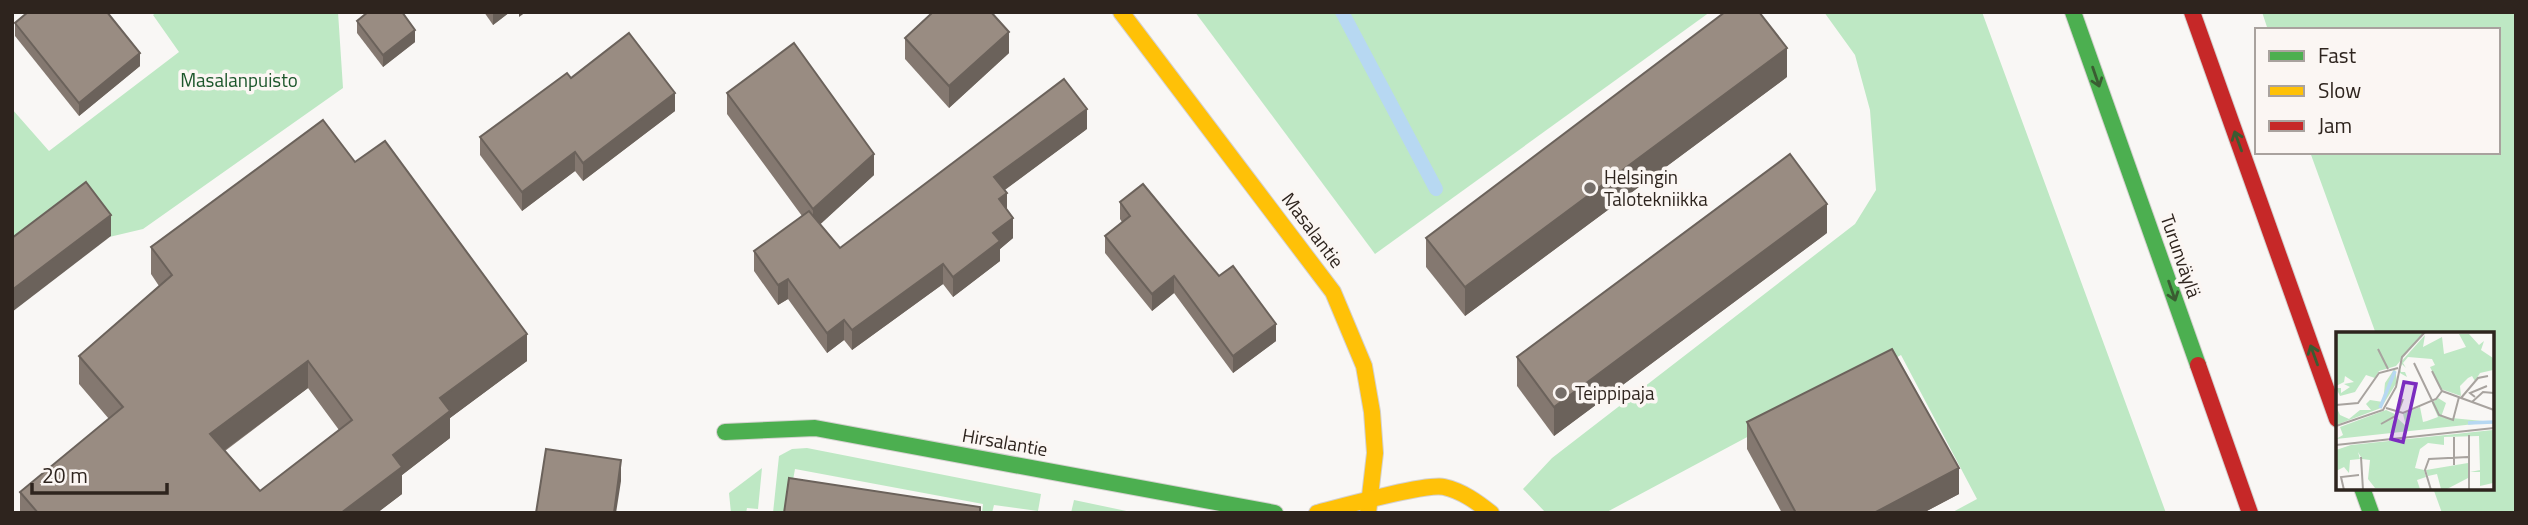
<svg xmlns="http://www.w3.org/2000/svg" width="2528" height="525" viewBox="0 0 2528 525" font-family="'Titillium Web',sans-serif">
  <rect width="100%" height="100%" fill="#f9f7f5"/>
  <g fill="#bee8c4">
    <path d="M157 12H338L343 88 143 229 12 260V109L49 151 179 52 153 15Z"/>
    <path d="M1195 12H1710L1375 254Z"/>
    <path d="M1824 12H1982L2166 513H1951L1977 499 1901 355 1605 513H1546L1523 489 1552 458 1855 224 1876 190 1870 110 1855 55Z"/>
    <path d="M2262 12H2516V513H2442L2433 488H2491V334H2376L2310 152H2498V30H2268Z"/>
    <path d="M807 448 1041 494 1038 511 994 505 992 513H982L983 504 795 469 787 513H773L779 456 792 449Z"/>
    <path d="M762 468 758 509 747 508 746 513H731L729 493Z"/>
    <path d="M1074 500 1136 513H1071Z"/>
  </g>
  <g fill="none" stroke-linecap="round" stroke-linejoin="round">
    <path stroke="#b7d8f2" stroke-width="14" d="M1342 12 1436 189"/>
    <defs>
      <g id="fast">
        <path d="M2073 12 2198 365"/>
        <path d="M725 432 815 428 1275 513"/>
        <path d="M2362 488 2371 513"/>
      </g>
      <g id="slow">
        <path d="M1121 12 1333 292 1364 366 1372 412 1375 453 1368 513"/>
        <path d="M1317 513C1340 507 1426 483 1444 487 1462 491 1477 502 1491 513"/>
      </g>
      <g id="jam">
        <path d="M2192 12 2337 419"/>
        <path d="M2198 365 2250 513"/>
      </g>
    </defs>
    <use href="#fast" stroke="#d4d1cf" stroke-width="18"/>
    <use href="#slow" stroke="#d4d1cf" stroke-width="18"/>
    <use href="#jam" stroke="#d4d1cf" stroke-width="18"/>
    <use href="#fast" stroke="#4caf50" stroke-width="16"/>
    <use href="#slow" stroke="#ffc107" stroke-width="16"/>
    <use href="#jam" stroke="#c62828" stroke-width="16"/>
  </g>
  <g fill="#847870" fill-rule="evenodd">
    <path d="M484 12H510L493 25Z"/>
    <path d="M357 21 415 42 383 67 357 33Z"/>
    <path d="M15 23 140 66 79 116 15 36Z"/>
    <path d="M905 38 1009 53 949 108 905 59Z"/>
    <path d="M1787 77 1465 316 1426 267V238Z"/>
    <path d="M571 78 675 111 583 181 575 171 522 211 480 155V137Z"/>
    <path d="M727 93 874 175 820 224 840 248 1087 129 1004 190 1007 209 1013 238 1000 249V261L953 297 943 284 852 350 844 340 827 353 788 299 778 305 754 271V251L802 216 727 114Z"/>
    <path d="M355 162 527 361 450 418V438L402 475V494L377 513H20V492L109 419 79 384V356L159 286 151 274V247ZM308 388 339 430 260 491 225 451Z"/>
    <path d="M1120 202 1219 276 1276 341 1233 373 1174 293 1152 311 1105 253V236L1122 222 1120 219Z"/>
    <path d="M1827 233 1554 436 1517 386V357Z"/>
    <path d="M1747 422 1959 494 1923 513H1782L1747 449Z"/>
  </g>
  <g fill="#6b625b">
    <path d="M493 12H510L493 25Z"/>
    <path d="M519 12H526L519 17Z"/>
    <path d="M415 30V42L383 67V55Z"/>
    <path d="M1009 32V53L949 108V86Z"/>
    <path d="M1787 48V77L1465 316V287Z"/>
    <path d="M140 53V66L79 116V103Z"/>
    <path d="M675 93V111L583 181V163Z"/>
    <path d="M1087 109V129L994 198V177Z"/>
    <path d="M575 152V171L522 211V192Z"/>
    <path d="M874 154V175L813 231V209Z"/>
    <path d="M1007 193V213L999 199Z"/>
    <path d="M1827 204V233L1554 436V407Z"/>
    <path d="M111 215V236L12 312V290Z"/>
    <path d="M1013 218V238L1000 249V261L953 297V277L993 233Z"/>
    <path d="M943 264V284L852 350V330Z"/>
    <path d="M1174 276V293L1152 311V294Z"/>
    <path d="M788 279V299L778 305V285Z"/>
    <path d="M844 320V340L827 353V333Z"/>
    <path d="M1276 324V341L1233 373V356Z"/>
    <path d="M527 334V361L450 418V438L402 475V494L377 513H341L393 455 440 398Z"/>
    <path d="M308 361V388L210 461V434Z"/>
    <path d="M621 460V481L616 513H614Z"/>
    <path d="M1959 468V494L1923 513H1874Z"/>
  </g>
  <g fill="#998c82" stroke="#6b625b" stroke-width="2" fill-rule="evenodd">
    <path d="M28 12H107L140 53 79 103 15 23Z"/>
    <path d="M368 12H402L415 30 383 55 357 21Z"/>
    <path d="M933 12H991L1009 32 949 86 905 38Z"/>
    <path d="M1725 12H1759L1787 48 1465 287 1426 238Z"/>
    <path d="M629 33 675 93 583 163 575 152 522 192 480 137 567 73 571 78Z"/>
    <path d="M794 43 874 154 813 209 727 93Z"/>
    <path d="M1064 79 1087 109 994 177 1007 193 999 199 1013 218 993 233 1000 241 953 277 943 264 852 330 844 320 827 333 788 279 778 285 754 251 809 211 840 248Z"/>
    <path d="M323 120 355 162 385 141 527 334 440 398 450 411 393 455 402 467 341 513H38L20 492 123 407 79 356 172 275 151 247ZM308 361 352 420 260 491 210 434Z"/>
    <path d="M1790 154 1827 204 1554 407 1517 357Z"/>
    <path d="M86 182 111 215 12 290V238Z"/>
    <path d="M1143 184 1219 276 1233 266 1276 324 1233 356 1174 276 1152 294 1105 236 1130 216 1120 202Z"/>
    <path d="M1892 349 1959 468 1874 513H1796L1747 422Z"/>
    <path d="M546 449 621 460 614 513H536Z"/>
    <path d="M789 478 980 507V513H784Z"/>
  </g>
  <defs><path id="oneway-shaft" d="M-6 0H5M1.5-3L5.5 0L1.5 3" fill="none" stroke-width="1.6" stroke-linecap="round" stroke-linejoin="round" transform="scale(1.75)"/></defs>
  <g stroke="#3a5c32">
    <use href="#oneway-shaft" transform="translate(2096 77) rotate(71)"/>
    <use href="#oneway-shaft" transform="translate(2238 141) rotate(-110)"/>
    <use href="#oneway-shaft" transform="translate(2172 291) rotate(71)"/>
    <use href="#oneway-shaft" transform="translate(2314 355) rotate(-110)"/>
  </g>
  <g fill="#756e69" stroke="#fbf6f3" stroke-width="2.5">
    <circle cx="1590" cy="188" r="7"/>
    <circle cx="1561" cy="393" r="7"/>
  </g>
  <g text-anchor="middle" stroke-width="7" stroke-linejoin="round" paint-order="stroke">
    <g font-size="19" fill="#1b552a" stroke="#fbf6f3">
      <text x="239" y="87">Masalanpuisto</text>
    </g>
    <g font-size="19" fill="#2e241e" stroke="#fbf6f3" text-anchor="start">
      <text x="1604" y="184">Helsingin<tspan x="1604" dy="22">Talotekniikka</tspan></text>
      <text x="1575" y="400">Teippipaja</text>
    </g>
    <g font-size="19" fill="#2e241e" stroke="#fbf6f3">
      <text transform="translate(1313 230) rotate(53)" y="7">Masalantie</text>
      <text transform="translate(2181 256) rotate(71)" y="7">Turunväylä</text>
      <text transform="translate(1005 442) rotate(10)" y="7">Hirsalantie</text>
    </g>
  </g>
  <g transform="translate(2336 332)">
    <rect width="158" height="158" fill="#f9f7f5"/>
    <path d="M1 0H88L60 34 43 39 39 46 30 43 19 60 4 64 0 56H5V61L14 55 8 52 18 50 9 44 8 50 0 54ZM123 2H133L143 13 148 9 145 18 157 26V38L144 41 139 49 136 44 132 46 124 54 125 64 105 57 94 35 99 33 96 27 72 25 67 31 70 36 66 32 64 37 65 40H69L71 45 64 41V48V31L89 3 87 15 106 5 108 22 130 15ZM59 36 61 50 45 76 0 93V74L4 83 13 87 24 78H35L30 72 34 68 47 70 49 51ZM102 66 110 71 105 85 157 90 0 107 7 103 4 95 50 78 61 83 57 87 59 95 60 85 70 94 67 82 84 75 87 90 91 89 102 85 96 71ZM157 98V151L144 154V140H134L144 138 143 104 108 105V113L92 111 84 117 79 136 88 138 90 145 81 148 84 157 39 156 32 147 34 128 26 127 22 120 24 127 14 128 13 141 8 135 0 139V118L15 113ZM132 131V146L111 157H105L101 142 92 144 90 138Z" fill="#bee8c4"/>
    <path fill="none" stroke="#b7d8f2" stroke-width="3.5" d="M44 76 59 39M132 91 158 90"/>
    <path fill="none" stroke="#a8a39f" stroke-width="2" d="M42 17 52 37M78 31 103 83 117 88 123 65M96 39 106 59M106 59 158 78M139 65 134 61 151 54M125 66 142 46 152 44M136 70 147 60 158 61M0 73 22 71 43 41 62 36M50 76 67 81 100 67 106 59M45 92 61 83 67 67M0 94 47 78 60 55 66 25 89 0M133 103V158M118 105V133M0 113 158 96M25 125 27 158M8 158 5 145 23 143M95 158 89 138 93 127 132 125"/>
    <path fill="#7b2cbf" fill-opacity="0.15" stroke="#7b2cbf" stroke-width="3.5" d="M68 50 80 52 67 110 55 107Z"/>
    <rect width="158" height="158" fill="none" stroke="#2e241e" stroke-width="3.5"/>
  </g>
  <rect width="2528" height="525" fill="none" stroke="#2e241e" stroke-width="28"/>
  <rect x="2255" y="28" width="245" height="126" fill="#fbf6f3" stroke="#a9a29e" stroke-width="2"/>
  <rect x="2269" y="51" width="35" height="10" fill="#4caf50" stroke="#a9a29e" stroke-width="2"/>
  <text x="2318" y="63" font-size="21" fill="#2e241e">Fast</text>
  <rect x="2269" y="86" width="35" height="10" fill="#ffc107" stroke="#a9a29e" stroke-width="2"/>
  <text x="2318" y="98" font-size="21" fill="#2e241e">Slow</text>
  <rect x="2269" y="121" width="35" height="10" fill="#c62828" stroke="#a9a29e" stroke-width="2"/>
  <text x="2318" y="133" font-size="21" fill="#2e241e">Jam</text>
  <path d="M32 483v10h135v-10" fill="none" stroke="#2e241e" stroke-width="3.5"/>
  <text x="42" y="483" font-size="21" fill="#2e241e" stroke="#fbf6f3" stroke-width="5" paint-order="stroke">20 m</text>
</svg>
